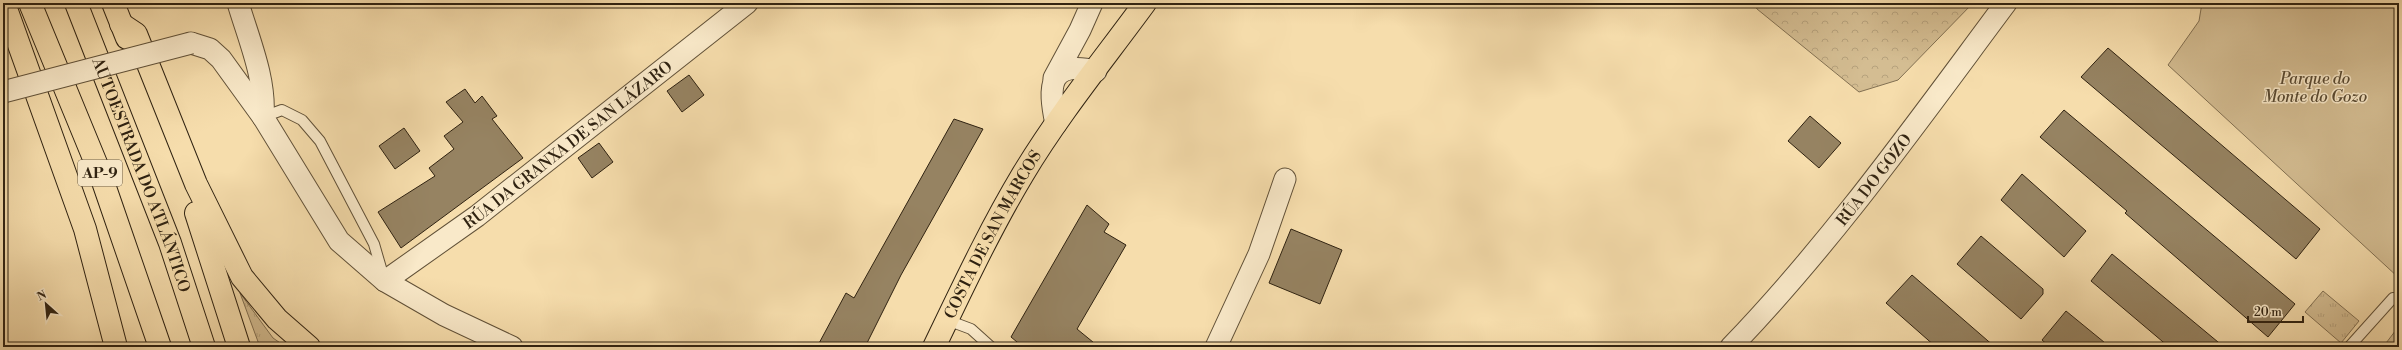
<svg xmlns="http://www.w3.org/2000/svg" width="2402" height="350" viewBox="0 0 2402 350" font-family="'Libre Bodoni',serif">
  <defs>
    <pattern id="grass-tufts" width="24" height="20" patternUnits="userSpaceOnUse"><rect width="24" height="20" fill="#d4bd92"/><path d="M3 7l-1-3M5 7V3M7 7l1-3M15 17l-1-3M17 17v-4M19 17l1-3" fill="none" stroke="#b6a27d"/></pattern>
    <pattern id="forest-crowns" width="20" height="18" patternUnits="userSpaceOnUse"><rect width="20" height="18" fill="#d4bd92"/><path d="M2 6a3 3 0 1 1 6 0M12 15a3 3 0 1 1 6 0" fill="none" stroke="#b6a27d"/></pattern>
  </defs>
  <rect width="100%" height="100%" fill="#f6ddac"/>
  <filter id="stains"><feTurbulence type="fractalNoise" baseFrequency=".005" numOctaves="4"/><feColorMatrix values="0 0 0 0 .2 0 0 0 0 .09 0 0 0 0 .02 0 0 0 .5 -.17"/></filter>
  <radialGradient id="worn" r=".72"><stop offset=".6" stop-color="#630" stop-opacity="0"/><stop offset="1" stop-color="#630" stop-opacity=".3"/></radialGradient>
  <g fill="url(#grass-tufts)" stroke="#827052">
    <path d="M2323 291 2359 321 2341 343 2305 312Z"/>
    <path d="M240 293 273 338 286 347H260Z"/>
  </g>
  <path fill="url(#forest-crowns)" stroke="#827052" d="M1754 3H1973L1898 80 1859 92 1757 9Z"/>
  <g fill="#d4bd92" stroke="#827052">
    <path d="M2202 3H2399V278L2168 65 2199 21Z"/>
    <path d="M2399 326V347H2383Z"/>
  </g>
  <g fill="#968362" stroke="#2f2211">
    <path d="M2108 48 2320 229 2296 259 2081 77Z"/>
    <path d="M689 75 704 95 682 112 667 91Z"/>
    <path d="M465 89 475 103 482 96 497 116 492 119 523 158 401 248 378 212 435 176 429 168 454 149 444 136 463 122 446 102Z"/>
    <path d="M2064 110 2295 304 2268 337 2125 213 2127 211 2040 137Z"/>
    <path d="M1810 116 1841 143 1819 168 1788 141Z"/>
    <path d="M954 119 983 129 901 275 865 347H817L846 293 854 298Z"/>
    <path d="M404 128 420 151 395 169 379 146Z"/>
    <path d="M599 143 613 162 592 178 578 158Z"/>
    <path d="M2022 174 2086 231 2064 257 2001 200Z"/>
    <path d="M1087 205 1109 224 1104 232 1126 245 1077 329 1099 347H1023L1011 337Z"/>
    <path d="M1291 229 1342 250 1320 304 1269 283Z"/>
    <path d="M1981 236 2043 289V294L2021 319 1957 264Z"/>
    <path d="M2112 254 2224 347H2169L2091 281Z"/>
    <path d="M1912 275 1995 347H1936L1886 303Z"/>
    <path d="M2066 311 2110 347H2050L2042 340Z"/>
  </g>
  <g fill="none" stroke-linecap="round" stroke-linejoin="round">
    <defs>
      <g id="service">
        <path d="M263 117 282 110 302 120 320 141 374 244 383 275"/>
        <path d="M947 320 971 329 991 347"/>
        <path d="M2349 347 2393 298"/>
      </g>
      <g id="minor">
        <path d="M238 3C249 40 266 79 263 117L339 241 385 281 444 315 512 347"/>
        <path d="M191 43 210 49 221 59 263 117"/>
        <path d="M1054 78 1080 30 1092 3"/>
        <path d="M1056 124C1048 86 1048 60 1096 71"/>
        <path id="s1" d="M385 281 477 216 747 3"/>
        <path d="M1216 347 1259 254 1285 179"/>
        <path id="s2" d="M1731 347C1833 241 1918 121 2006 3"/>
      </g>
      <g id="primary">
        <path id="s3" d="M934 347C962 289 990 229 1023 174 1059 114 1104 59 1145 3"/>
      </g>
      <g id="motorway">
        <path d="M4 3 85 229 116 347"/>
        <path d="M30 3 100 173 160 347"/>
        <path id="s4" d="M76 3 170 243 204 347"/>
        <path d="M113 3 127 38"/>
        <path d="M121 24 136 34 196 184 242 277 277 319 309 347"/>
        <path d="M196 213 239 347"/>
      </g>
    </defs>
    <use href="#service" stroke="#615138" stroke-width="12"/>
    <use href="#minor" stroke="#615138" stroke-width="23"/>
    <use href="#primary" stroke="#2f2211" stroke-width="24"/>
    <use href="#motorway" stroke="#2f2211" stroke-width="24"/>
    <use href="#service" stroke="#f9e9c9" stroke-width="10"/>
    <use href="#minor" stroke="#f9e9c9" stroke-width="21"/>
    <use href="#primary" stroke="#f6ddac" stroke-width="22"/>
    <use href="#motorway" stroke="#f6ddac" stroke-width="22"/>
    <defs>
      <path id="minor-bridge" d="M3 92 191 43"/>
    </defs>
    <use href="#minor-bridge" stroke="#615138" stroke-width="23" stroke-linecap="butt"/>
    <use href="#minor-bridge" stroke="#f9e9c9" stroke-width="21"/>
  </g>
  <g text-anchor="middle" stroke-width="3" stroke-linejoin="round" paint-order="stroke">
    <rect fill="#f9e9c9" stroke="#6c5e48" stroke-width="1" x="78" y="160" width="44" height="26" rx="3"/>
    <g font-size="15" font-weight="bold" fill="#2f2211">
      <text x="100" y="178">AP-9</text>
    </g>
    <g font-size="16" font-style="italic" fill="#584931" stroke="#f9e9c9">
      <text x="2315" y="84">Parque do<tspan x="2315" dy="18">Monte do Gozo</tspan></text>
    </g>
    <g font-size="16" fill="#2f2211" stroke="#f9e9c9">
      <text dy="6" stroke="none"><textPath href="#s1" startOffset="228">RÚA DA GRANXA DE SAN LÁZARO</textPath></text>
      <text dy="6" stroke="none"><textPath href="#s4" startOffset="184">AUTOESTRADA DO ATLÁNTICO</textPath></text>
      <text dy="6" stroke="none"><textPath href="#s2" startOffset="220">RÚA DO GOZO</textPath></text>
      <text dy="6" stroke="none"><textPath href="#s3" startOffset="127">COSTA DE SAN MARCOS</textPath></text>
    </g>
  </g>
  <rect width="2402" height="350" fill="none" stroke="#f6ddac" stroke-width="16"/>
  <rect x="4" y="4" width="2394" height="342" fill="none" stroke="#2f2211" stroke-width="2"/>
  <rect x="8" y="8" width="2386" height="334" fill="none" stroke="#2f2211"/>
  <g transform="translate(46 304) rotate(333)" stroke="#f9e9c9" stroke-width="3" paint-order="stroke">
  <path d="M0-3L7 15L0 10L-7 15Z" fill="#2f2211"/>
  <text y="-6" font-size="11" font-weight="bold" text-anchor="middle" fill="#2f2211">N</text>
  </g>
  <path d="M2248 316v6h55v-6" fill="none" stroke="#2f2211" stroke-width="2"/>
  <text x="2254" y="316" font-size="12" fill="#2f2211" stroke="#f9e9c9" stroke-width="3" paint-order="stroke">20 m</text>
  <rect width="100%" height="100%" filter="url(#stains)"/>
  <rect width="100%" height="100%" fill="url(#worn)"/>
</svg>
